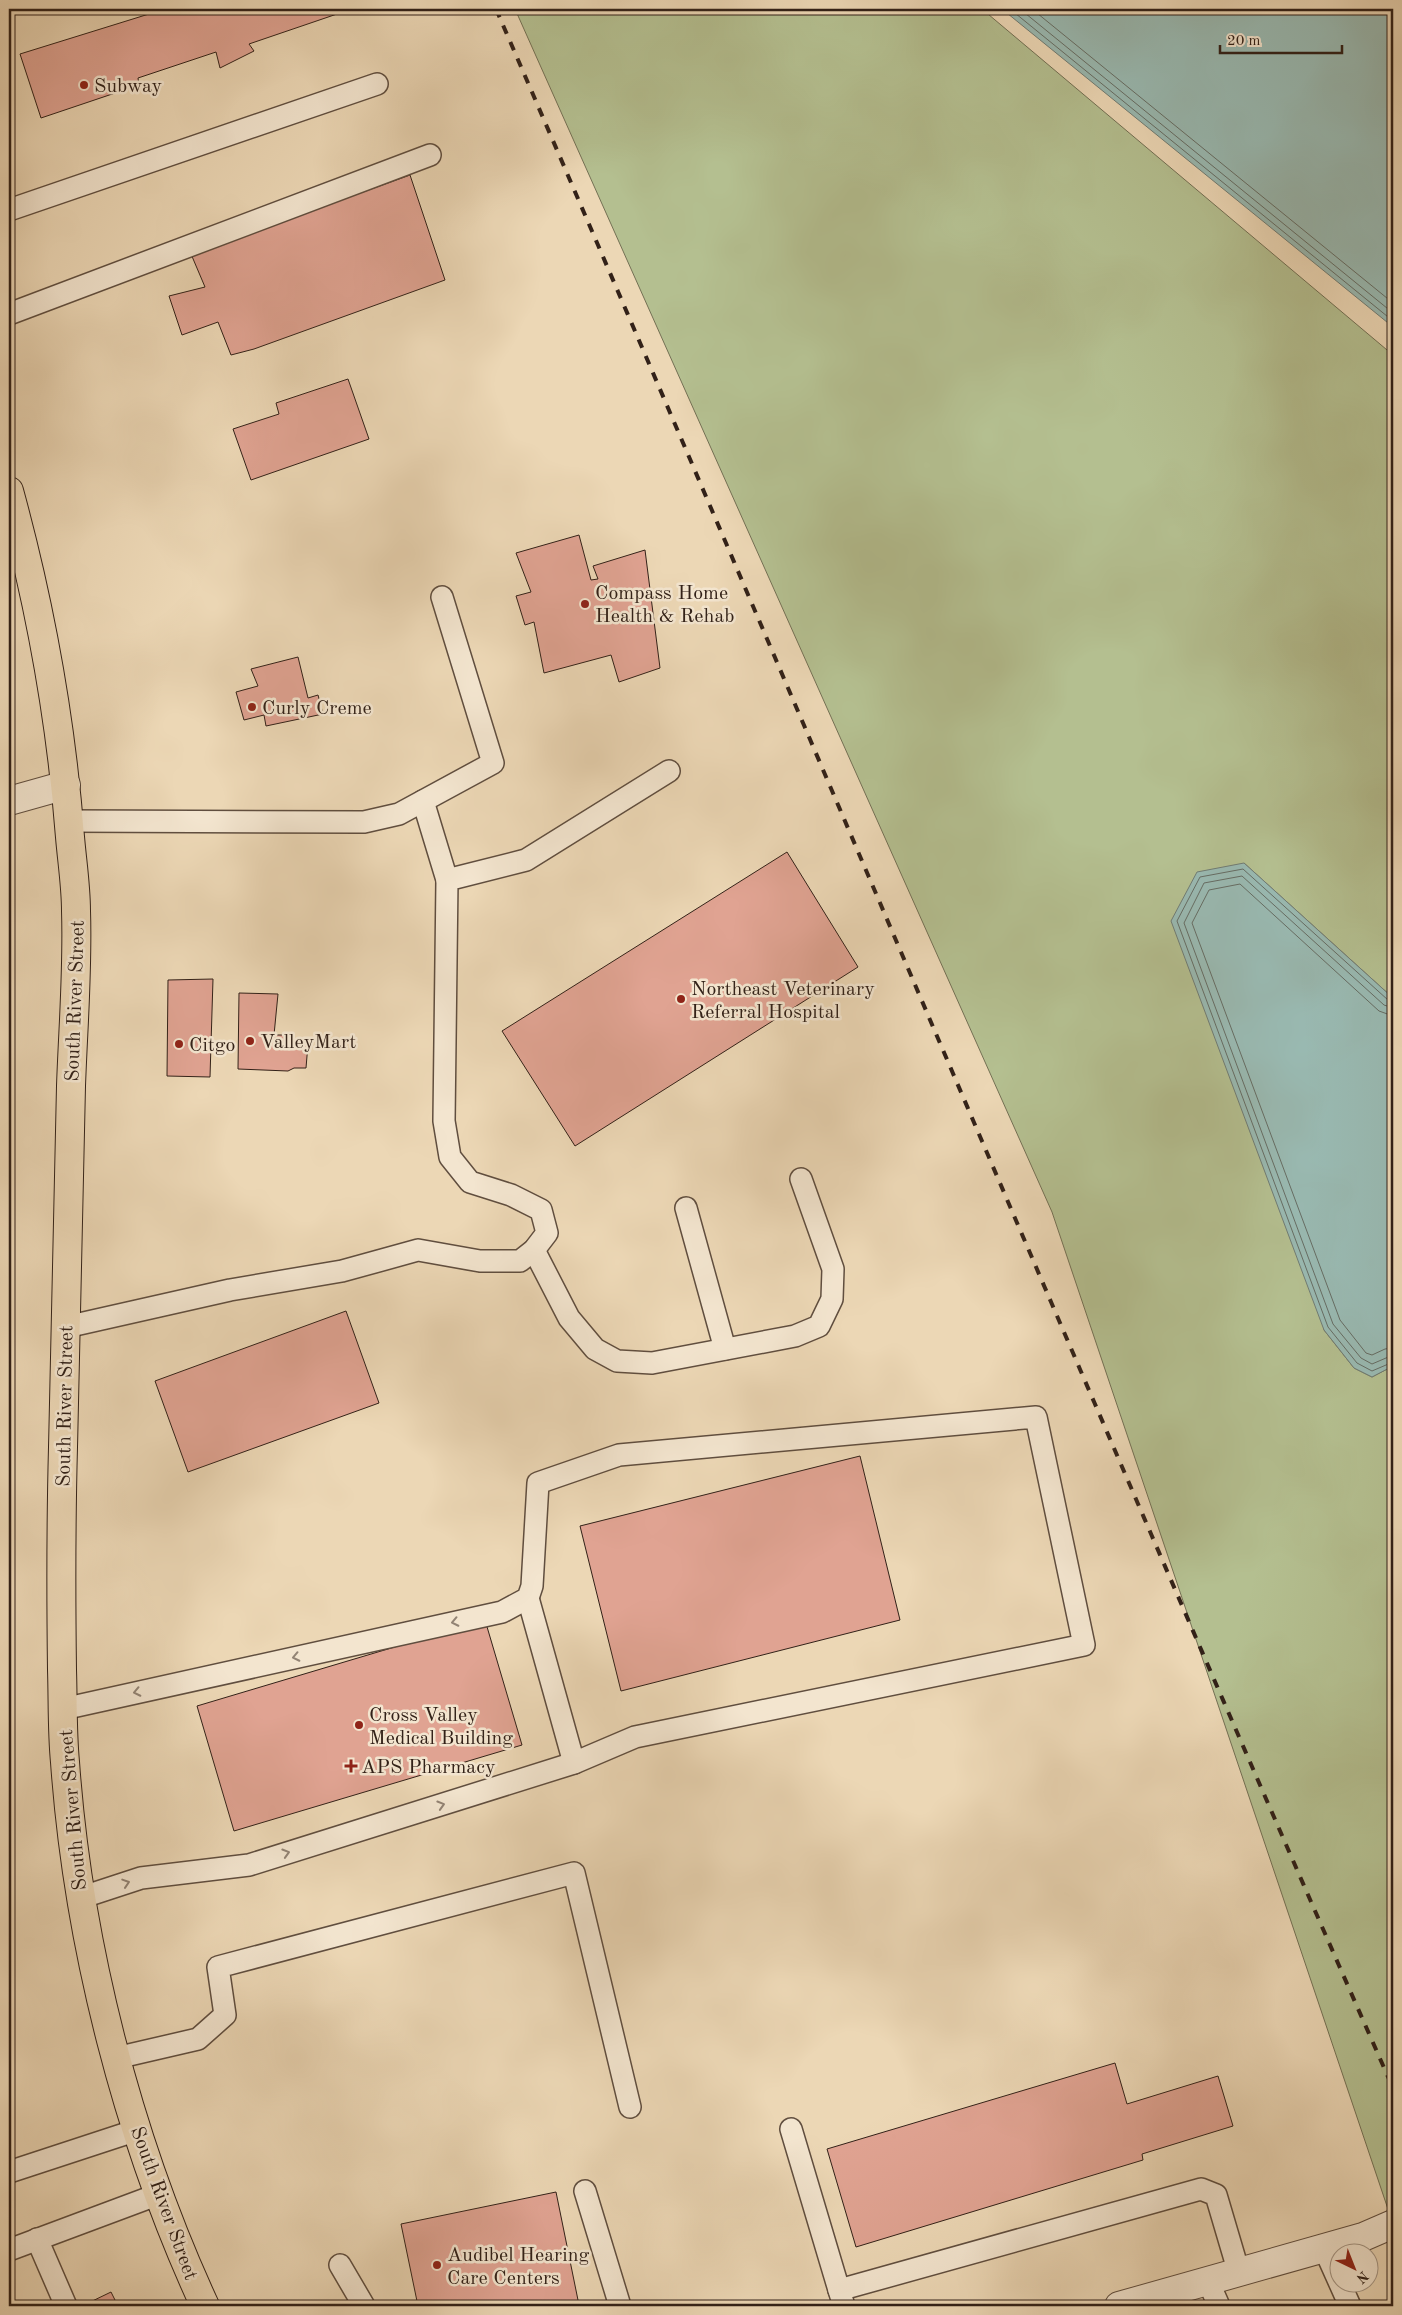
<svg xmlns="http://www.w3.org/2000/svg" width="1402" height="2315" viewBox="0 0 1402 2315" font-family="'Old Standard TT',serif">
  <rect width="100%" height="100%" fill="#ecd7b5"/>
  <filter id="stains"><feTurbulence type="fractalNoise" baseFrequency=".004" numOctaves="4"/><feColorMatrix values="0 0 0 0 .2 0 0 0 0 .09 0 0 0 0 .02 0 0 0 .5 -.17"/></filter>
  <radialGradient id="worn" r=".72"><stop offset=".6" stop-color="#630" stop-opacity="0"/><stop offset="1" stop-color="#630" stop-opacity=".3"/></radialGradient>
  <path fill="#b4bf90" stroke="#737054" d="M515 9H982L1393 355V998L1244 863 1324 1330 1354 1368 1372 1377 1393 1366V2224L1052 1212Z"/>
  <g fill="#99b9b1" stroke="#707c74">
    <path d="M1002 9H1393V327Z"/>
    <path d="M1244 863 1393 998V1366L1372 1377 1354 1368 1324 1330 1171 921 1197 872Z"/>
  </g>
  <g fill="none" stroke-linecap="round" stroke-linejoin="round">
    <g stroke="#666d64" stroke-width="1">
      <path d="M1010 9 1393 321"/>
      <path d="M1020 9 1393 313"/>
      <path d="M1032 9 1393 303"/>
      <path d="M1393 1002 1388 1000 1243 869 1200 877 1177 921 1328 1327 1357 1363 1372 1371 1393 1362"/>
      <path d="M1393 1008 1384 1005 1242 876 1204 883 1184 923 1333 1324 1361 1358 1372 1364 1393 1355"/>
      <path d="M1393 1016 1379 1011 1240 884 1209 890 1192 923 1340 1320 1366 1353 1372 1355 1385 1349 1393 1348"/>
    </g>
  </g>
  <g fill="#e0a392" stroke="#322118">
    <path d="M165 9H336L337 14 249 44 254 51 220 68 216 52 138 78 139 85 41 118 20 54Z"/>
    <path d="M410 175 445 280 254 349 231 355 218 322 182 335 169 296 205 287 191 254Z"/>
    <path d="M348 379 369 439 251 480 233 429 279 414 276 403Z"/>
    <path d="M579 535 591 580 598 579 593 566 645 550 660 668 619 682 611 655 544 673 534 622 525 625 516 596 531 592 516 553Z"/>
    <path d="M298 657 308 698 318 695 323 714 266 726 264 715 244 720 236 692 258 686 251 669Z"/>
    <path d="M787 852 858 967 575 1146 502 1031Z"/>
    <path d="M213 979 210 1077 167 1076 168 980Z"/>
    <path d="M239 993 278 994 274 1035H291V1046L308 1044 306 1068H294L288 1071 238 1069Z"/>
    <path d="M9 1240H10L9 1297Z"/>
    <path d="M9 1298 12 1302 9 1329Z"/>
    <path d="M346 1311 379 1403 188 1472 155 1381Z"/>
    <path d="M860 1456 900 1620 621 1691 580 1526Z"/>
    <path d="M485 1620 522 1745 234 1831 197 1706Z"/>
    <path d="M1115 2063 1127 2104 1218 2076 1233 2126 1142 2154 1143 2160 856 2247 827 2149Z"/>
    <path d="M556 2192 579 2305 418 2306 401 2224Z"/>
    <path d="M111 2292 118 2306H82Z"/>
  </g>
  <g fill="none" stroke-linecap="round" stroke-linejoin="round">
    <defs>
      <g id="service">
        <path d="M9 210 377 84"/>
        <path d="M9 314 430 155"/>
        <path d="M423 801 447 880"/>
        <path d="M69 821 364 822 399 814 493 763 442 597"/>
        <path d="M686 1208 725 1349"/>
        <path d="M534 1250 569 1318 595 1349 617 1361 652 1363 795 1336 819 1326 832 1299 833 1269 801 1179"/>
        <path d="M66 1327 230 1290 342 1271 418 1250 480 1261H520L534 1250 547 1233 541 1210 511 1195 470 1182 450 1157 444 1121 447 880 526 860 669 771"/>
        <path d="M528 1598 574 1763"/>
        <path d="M63 1709 502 1612 528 1598 532 1586 538 1483 619 1455 1036 1417 1084 1645 635 1737 574 1763 249 1865 141 1878 80 1898"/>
        <path d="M116 2058 198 2039 225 2015 218 1967 574 1873 630 2107"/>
        <path d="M791 2129 839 2290"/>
        <path d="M9 2172 137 2130"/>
        <path d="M585 2191 620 2306"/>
        <path d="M37 2239 66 2306"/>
        <path d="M1324 2248 1350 2306"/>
        <path d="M9 2250 159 2194"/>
        <path d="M340 2265 364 2306"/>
        <path d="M1208 2281 1219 2306"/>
        <path d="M844 2306 839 2290 1201 2189 1216 2195 1239 2273"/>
      </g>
      <g id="minor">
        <path d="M9 801 66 785"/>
        <path d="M1119 2306 1363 2237 1393 2224"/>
      </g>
      <path id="primary" d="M9 491C40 604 61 720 70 837 72 861 76 886 76 911 78 969 73 1028 71 1086 68 1207 66 1327 63 1447 61 1522 61 1595 62 1670 63 1700 62 1731 65 1762 78 1944 128 2140 205 2306"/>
    </defs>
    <use href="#service" stroke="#604e3f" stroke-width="24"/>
    <use href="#minor" stroke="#604e3f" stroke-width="30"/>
    <use href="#primary" stroke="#322118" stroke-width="30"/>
    <use href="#service" stroke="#f3e5cf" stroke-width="21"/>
    <use href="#minor" stroke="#f3e5cf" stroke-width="28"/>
    <use href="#primary" stroke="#ecd7b5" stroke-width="28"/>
    <path stroke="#322118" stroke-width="4" stroke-dasharray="9 9" stroke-linecap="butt" d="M496 9C796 701 1088 1398 1393 2088"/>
  </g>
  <defs><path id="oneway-chevron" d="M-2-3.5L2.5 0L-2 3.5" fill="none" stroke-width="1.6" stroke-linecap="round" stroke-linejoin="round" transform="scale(1.25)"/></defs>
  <g stroke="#928374">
    <use href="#oneway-chevron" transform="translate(455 1622) rotate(168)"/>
    <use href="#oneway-chevron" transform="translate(296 1657) rotate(168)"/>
    <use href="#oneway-chevron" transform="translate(137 1692) rotate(168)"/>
    <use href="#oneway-chevron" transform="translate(441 1805) rotate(-17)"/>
    <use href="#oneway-chevron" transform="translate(286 1853) rotate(-17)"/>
    <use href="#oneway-chevron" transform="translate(126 1883) rotate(-18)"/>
  </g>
  <g fill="#8f2418" stroke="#f3e5cf" stroke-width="2">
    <circle cx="84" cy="85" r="5"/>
    <circle cx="585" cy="604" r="5"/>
    <circle cx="252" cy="707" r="5"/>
    <circle cx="681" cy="999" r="5"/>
    <circle cx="250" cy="1041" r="5"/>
    <circle cx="179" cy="1044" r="5"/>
    <circle cx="359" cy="1725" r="5"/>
    <path d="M348.5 1758.5h5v5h5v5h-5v5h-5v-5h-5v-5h5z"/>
    <circle cx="437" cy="2265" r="5"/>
  </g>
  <g text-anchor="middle" stroke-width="5" stroke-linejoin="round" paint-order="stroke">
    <g font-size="20" fill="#322118" stroke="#f3e5cf" text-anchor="start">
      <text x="94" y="92">Subway</text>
      <text x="595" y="599">Compass Home<tspan x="595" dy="23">Health &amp; Rehab</tspan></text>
      <text x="262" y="714">Curly Creme</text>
      <text x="691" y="995">Northeast Veterinary<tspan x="691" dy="23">Referral Hospital</tspan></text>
      <text x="260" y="1048">ValleyMart</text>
      <text x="189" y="1051">Citgo</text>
      <text x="369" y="1721">Cross Valley<tspan x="369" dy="23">Medical Building</tspan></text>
      <text x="361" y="1773">APS Pharmacy</text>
      <text x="447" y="2261">Audibel Hearing<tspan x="447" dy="23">Care Centers</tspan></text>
    </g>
    <g font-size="20" fill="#322118" stroke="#f3e5cf">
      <text transform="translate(74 1001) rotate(-88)" y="7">South River Street</text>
      <text transform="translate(64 1406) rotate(-89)" y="7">South River Street</text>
      <text transform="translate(72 1810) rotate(-95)" y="7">South River Street</text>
      <text transform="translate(165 2203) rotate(70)" y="7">South River Street</text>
    </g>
  </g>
  <rect width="1402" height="2315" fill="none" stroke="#ecd7b5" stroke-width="30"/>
  <rect x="10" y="10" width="1382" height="2295" fill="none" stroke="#322118" stroke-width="2.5"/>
  <rect x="15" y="15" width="1372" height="2285" fill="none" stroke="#322118"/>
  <g transform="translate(1354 2268) rotate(137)"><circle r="24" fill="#f3e5cf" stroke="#a69786"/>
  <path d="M0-4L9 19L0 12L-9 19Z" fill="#8f2418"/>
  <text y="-8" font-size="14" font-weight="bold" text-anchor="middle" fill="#322118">N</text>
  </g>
  <path d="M1220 45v8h122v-8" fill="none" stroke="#322118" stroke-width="2.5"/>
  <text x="1227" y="45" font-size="15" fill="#322118" stroke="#f3e5cf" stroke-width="4" paint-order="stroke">20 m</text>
  <rect width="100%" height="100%" filter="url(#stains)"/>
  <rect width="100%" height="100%" fill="url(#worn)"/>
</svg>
